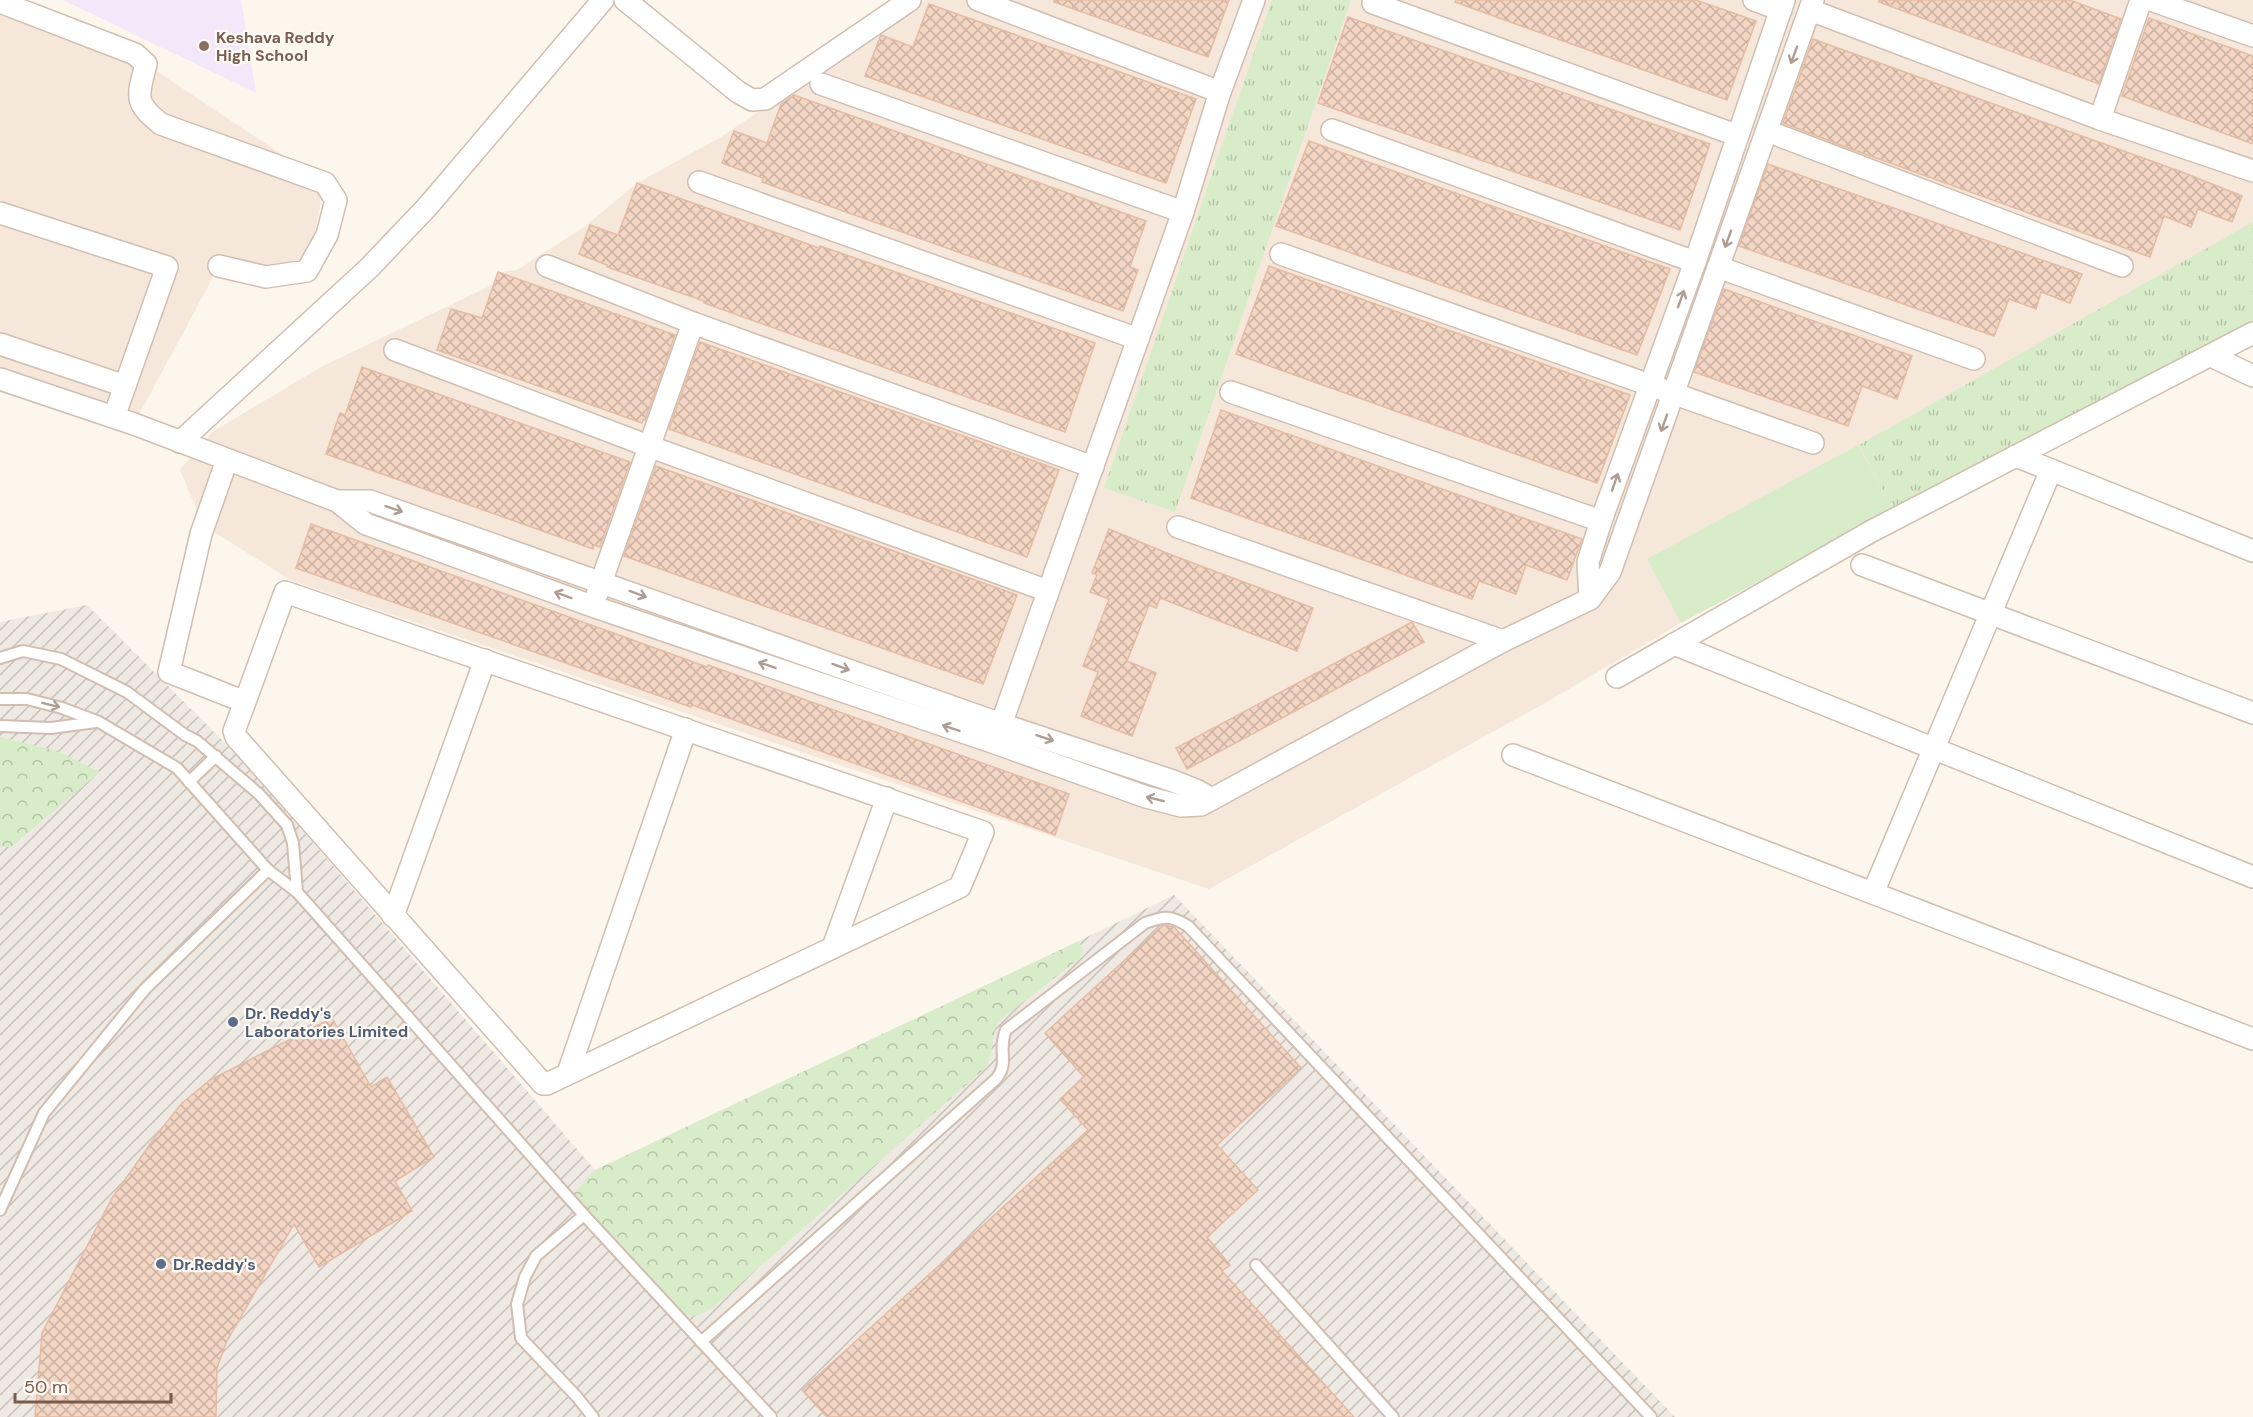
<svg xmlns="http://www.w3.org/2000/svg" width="2253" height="1417" viewBox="0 0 2253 1417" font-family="'DM Sans',sans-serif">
  <defs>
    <pattern id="industrial-furrows" width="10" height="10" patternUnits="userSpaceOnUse" patternTransform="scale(1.5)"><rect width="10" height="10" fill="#efe9e4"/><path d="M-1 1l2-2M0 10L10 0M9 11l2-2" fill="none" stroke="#c7c0bb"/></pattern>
    <pattern id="forest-crowns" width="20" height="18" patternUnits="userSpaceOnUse" patternTransform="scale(1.5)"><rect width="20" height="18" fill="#d8ecc9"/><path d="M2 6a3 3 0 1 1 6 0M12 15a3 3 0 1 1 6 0" fill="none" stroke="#b4c2a5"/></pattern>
    <pattern id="park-tufts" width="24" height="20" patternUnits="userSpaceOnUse" patternTransform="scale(1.5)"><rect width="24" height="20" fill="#d8ecc9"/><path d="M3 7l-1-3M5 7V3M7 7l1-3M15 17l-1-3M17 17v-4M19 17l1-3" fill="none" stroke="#b4c2a5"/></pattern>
    <pattern id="building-cross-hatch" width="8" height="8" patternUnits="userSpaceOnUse" patternTransform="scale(1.5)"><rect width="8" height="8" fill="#f3d5c3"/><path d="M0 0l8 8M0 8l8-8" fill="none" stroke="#cab0a1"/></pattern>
  </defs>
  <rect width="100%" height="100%" fill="#fdf6ec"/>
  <g fill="#f5e8da">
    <path d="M925 0H2253V320L1681 623 1545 703 1209 889 292 581 203 525 180 470 212 432 323 366 494 284 498 272 517 270 584 227 637 183 721 137Z"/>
    <path d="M0 7 146 64 325 183 307 271 219 266 134 424 0 368Z"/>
  </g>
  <path fill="url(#industrial-furrows)" d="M87 605 240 758 595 1170 826 1063 1174 895 1675 1417H0V622Z"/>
  <path fill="#f3e8fa" d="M63 0H241L256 93Z"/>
  <g fill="url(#forest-crowns)">
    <path d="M0 737 57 751 100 772 11 847 0 846Z"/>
    <path d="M1079 941 1083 950 1080 958 999 1021C989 1037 996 1057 983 1070L713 1308C700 1314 693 1320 680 1312L572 1195 595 1170Z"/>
  </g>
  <g fill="url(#park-tufts)">
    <path d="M1272 0H1351L1175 512 1104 488Z"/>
    <path d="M2253 222V320L2190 355 1893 509 1859 445Z"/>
  </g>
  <path fill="#d8ecc9" d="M1858 445 1893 509 1681 623 1647 559Z"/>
  <g fill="url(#building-cross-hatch)" stroke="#e6bba3" stroke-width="1.5">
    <path d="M1054 0H1229L1208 57 1054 2Z"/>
    <path d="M1456 0H1696L1756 21 1727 100 1455 2Z"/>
    <path d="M1879 0H2070L2121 19 2099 84 1879 2Z"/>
    <path d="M929 4 1196 99 1166 183 865 76 881 35 913 47Z"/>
    <path d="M1348 17 1710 144 1680 230 1318 103Z"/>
    <path d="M2149 18 2253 56V144L2122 96Z"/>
    <path d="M1813 39 2182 172 2242 196 2232 222 2198 209 2191 227 2164 216 2150 257 1843 146 1783 123Z"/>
    <path d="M794 95 1146 221 1130 267 1138 270 1123 311 762 182 763 178 722 163 734 131 767 143 781 104Z"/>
    <path d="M1309 141 1670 269 1637 355 1276 226Z"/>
    <path d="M1768 164 2082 274 2070 303 2041 292 2036 309 2009 299 1994 336 1739 246Z"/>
    <path d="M637 183 819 248 820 246 890 270 1095 343 1065 432 704 303V301L607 267V265L579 254 590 225 618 235Z"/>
    <path d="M1269 266 1630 395 1597 483 1236 354Z"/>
    <path d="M498 272 675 335 645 420H643L642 423 437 350 451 309 482 318Z"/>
    <path d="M1724 289 1912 356 1897 399 1862 386 1848 426 1694 372Z"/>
    <path d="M700 342 1059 470 1027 557 669 429Z"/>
    <path d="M362 367 630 462 600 547 594 545 593 549 326 454 340 413 345 415Z"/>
    <path d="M1221 410 1582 539 1567 580 1526 565 1516 594 1479 581 1472 599 1191 498Z"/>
    <path d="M656 466 1017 595 983 684 624 556Z"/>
    <path d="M311 524 663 651 707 667 708 665 1069 794 1055 835 692 705 691 707 296 568Z"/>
    <path d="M1109 529 1169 554 1313 608 1297 651 1160 598 1156 608 1149 605 1127 661 1156 673 1132 736 1081 716 1098 672 1083 666 1109 599 1090 592 1097 575 1092 573Z"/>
    <path d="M1412 622 1424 642 1187 769 1176 748Z"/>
    <path d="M1163 925 1174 927 1301 1068 1217 1145 1258 1190 1207 1237 1230 1265 1222 1271 1354 1417H827L802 1390 1088 1130 1060 1099 1084 1077 1045 1033Z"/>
    <path d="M332 1018 371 1087 387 1077 434 1157 395 1181 412 1211 319 1267 294 1224 226 1343 217 1368 216 1417H35L42 1333 112 1198 158 1133 182 1103 210 1080Z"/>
  </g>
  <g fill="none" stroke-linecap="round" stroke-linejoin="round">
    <defs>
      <g id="lane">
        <path d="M0 658 23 651 61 659 127 692 185 735 197 741 259 794 287 825 293 843 297 892"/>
        <path d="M0 699H27L62 708 99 722 177 768 268 870 297 892 584 1215 771 1417"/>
        <path d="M0 726 51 728 96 722"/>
        <path d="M189 782 216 756"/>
        <path d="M0 1210 44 1113 145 989 268 870"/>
        <path d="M584 1215 536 1256 525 1277 517 1304 521 1338 577 1397 593 1417"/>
        <path d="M1256 1265 1393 1417"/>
        <path d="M701 1342 996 1079C1010 1063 997 1050 1006 1030L1145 923C1164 916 1170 915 1188 926L1651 1417"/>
      </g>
      <g id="street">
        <path d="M625 0 738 92 752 100 765 99 910 0"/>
        <path d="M978 0 1220 92"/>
        <path d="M1754 0 1781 10"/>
        <path d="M2151 0 2253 36"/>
        <path d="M0 2 135 54 146 64C138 96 133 102 161 124L325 183 336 200 327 235 307 271 266 277 219 266"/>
        <path d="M1373 3 1736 135"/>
        <path d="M1810 10 2100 119 2253 171"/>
        <path d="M821 84 1183 212"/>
        <path d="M2100 119 2141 0"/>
        <path d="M1332 130 1695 262"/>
        <path d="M1767 131 2122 266"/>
        <path d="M699 182 1138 339"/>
        <path d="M0 213 167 267 114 417"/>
        <path d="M1281 254 1813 443"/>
        <path d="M547 266 693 323 597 594"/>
        <path d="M1718 267 1974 359"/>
        <path d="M693 323 1093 467"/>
        <path d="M0 344 125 386"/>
        <path d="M395 350 651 447 1048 591"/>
        <path d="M2211 356 2253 376"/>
        <path d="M0 379 134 424 337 501 366 524 592 606 995 743 1146 797 1181 806 1201 805 1503 641 1590 599 1610 572 1813 0"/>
        <path d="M1231 392 1601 521"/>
        <path d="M180 442 369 268 428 206 603 0"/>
        <path d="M2016 456 2253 551"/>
        <path d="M227 460 201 534 169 672 245 702 285 592 983 832 960 887 547 1084H543L236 737 234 731 245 702"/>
        <path d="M337 501H370L1001 724 1173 781 1198 791 1212 799"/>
        <path d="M1178 527 1503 641"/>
        <path d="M1862 565 2253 713"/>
        <path d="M1590 599 1588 562 1601 521 1695 262 1784 0"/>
        <path d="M1674 644 2253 877"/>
        <path d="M1617 677 1870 532 2253 333"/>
        <path d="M997 736 1183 212 1220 92 1254 0"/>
        <path d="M1513 755 2253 1039"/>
        <path d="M1873 893 2051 470"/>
        <path d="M393 916 485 660"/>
        <path d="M833 947 887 798"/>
        <path d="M568 1073 686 729"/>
      </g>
    </defs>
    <use href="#lane" stroke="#d1beb0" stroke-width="14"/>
    <use href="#street" stroke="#d1beb0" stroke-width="24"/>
    <use href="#lane" stroke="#fff" stroke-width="10"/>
    <use href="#street" stroke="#fff" stroke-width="21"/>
  </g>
  <defs><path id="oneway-shaft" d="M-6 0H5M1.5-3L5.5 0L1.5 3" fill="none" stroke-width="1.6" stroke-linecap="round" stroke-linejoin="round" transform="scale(1.5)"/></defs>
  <g stroke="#af9d94">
    <use href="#oneway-shaft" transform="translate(1794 55) rotate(110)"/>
    <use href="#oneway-shaft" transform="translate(1728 239) rotate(110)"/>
    <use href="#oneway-shaft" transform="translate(1681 299) rotate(-70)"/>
    <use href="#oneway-shaft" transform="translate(1664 423) rotate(110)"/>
    <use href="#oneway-shaft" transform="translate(1615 482) rotate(-71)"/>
    <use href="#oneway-shaft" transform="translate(394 509) rotate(19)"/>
    <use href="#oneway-shaft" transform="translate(638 594) rotate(20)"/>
    <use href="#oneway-shaft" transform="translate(563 595) rotate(-160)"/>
    <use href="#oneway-shaft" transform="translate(767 665) rotate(-161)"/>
    <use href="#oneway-shaft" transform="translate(841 667) rotate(20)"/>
    <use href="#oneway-shaft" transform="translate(51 705) rotate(14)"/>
    <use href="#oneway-shaft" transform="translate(951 728) rotate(-161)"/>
    <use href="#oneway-shaft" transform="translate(1045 738) rotate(18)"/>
    <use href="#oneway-shaft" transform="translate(1155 799) rotate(-166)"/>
  </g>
  <circle fill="#8d6e63" stroke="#fffaf3" stroke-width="2" cx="204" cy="46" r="6"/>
  <g fill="#5c6f8a" stroke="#fffaf3" stroke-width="2">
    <circle cx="233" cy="1022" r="6"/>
    <circle cx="161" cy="1264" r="6"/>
  </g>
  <g text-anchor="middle" stroke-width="4.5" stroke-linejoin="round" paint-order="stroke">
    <g font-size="16" font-weight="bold" fill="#785e54" stroke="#fffaf3" text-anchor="start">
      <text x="216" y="43">Keshava Reddy<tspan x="216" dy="18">High School</tspan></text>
    </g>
    <g font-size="16" font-weight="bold" fill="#4e5e75" stroke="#fffaf3" text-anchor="start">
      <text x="245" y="1019">Dr. Reddy's<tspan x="245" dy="18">Laboratories Limited</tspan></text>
      <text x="173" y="1270">Dr.Reddy's</text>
    </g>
  </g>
  <path d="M15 1393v9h156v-9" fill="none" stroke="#7a5c4d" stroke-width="3"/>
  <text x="24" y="1393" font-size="18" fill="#7a5c4d" stroke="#fffaf3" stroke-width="4.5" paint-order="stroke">50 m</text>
</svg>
